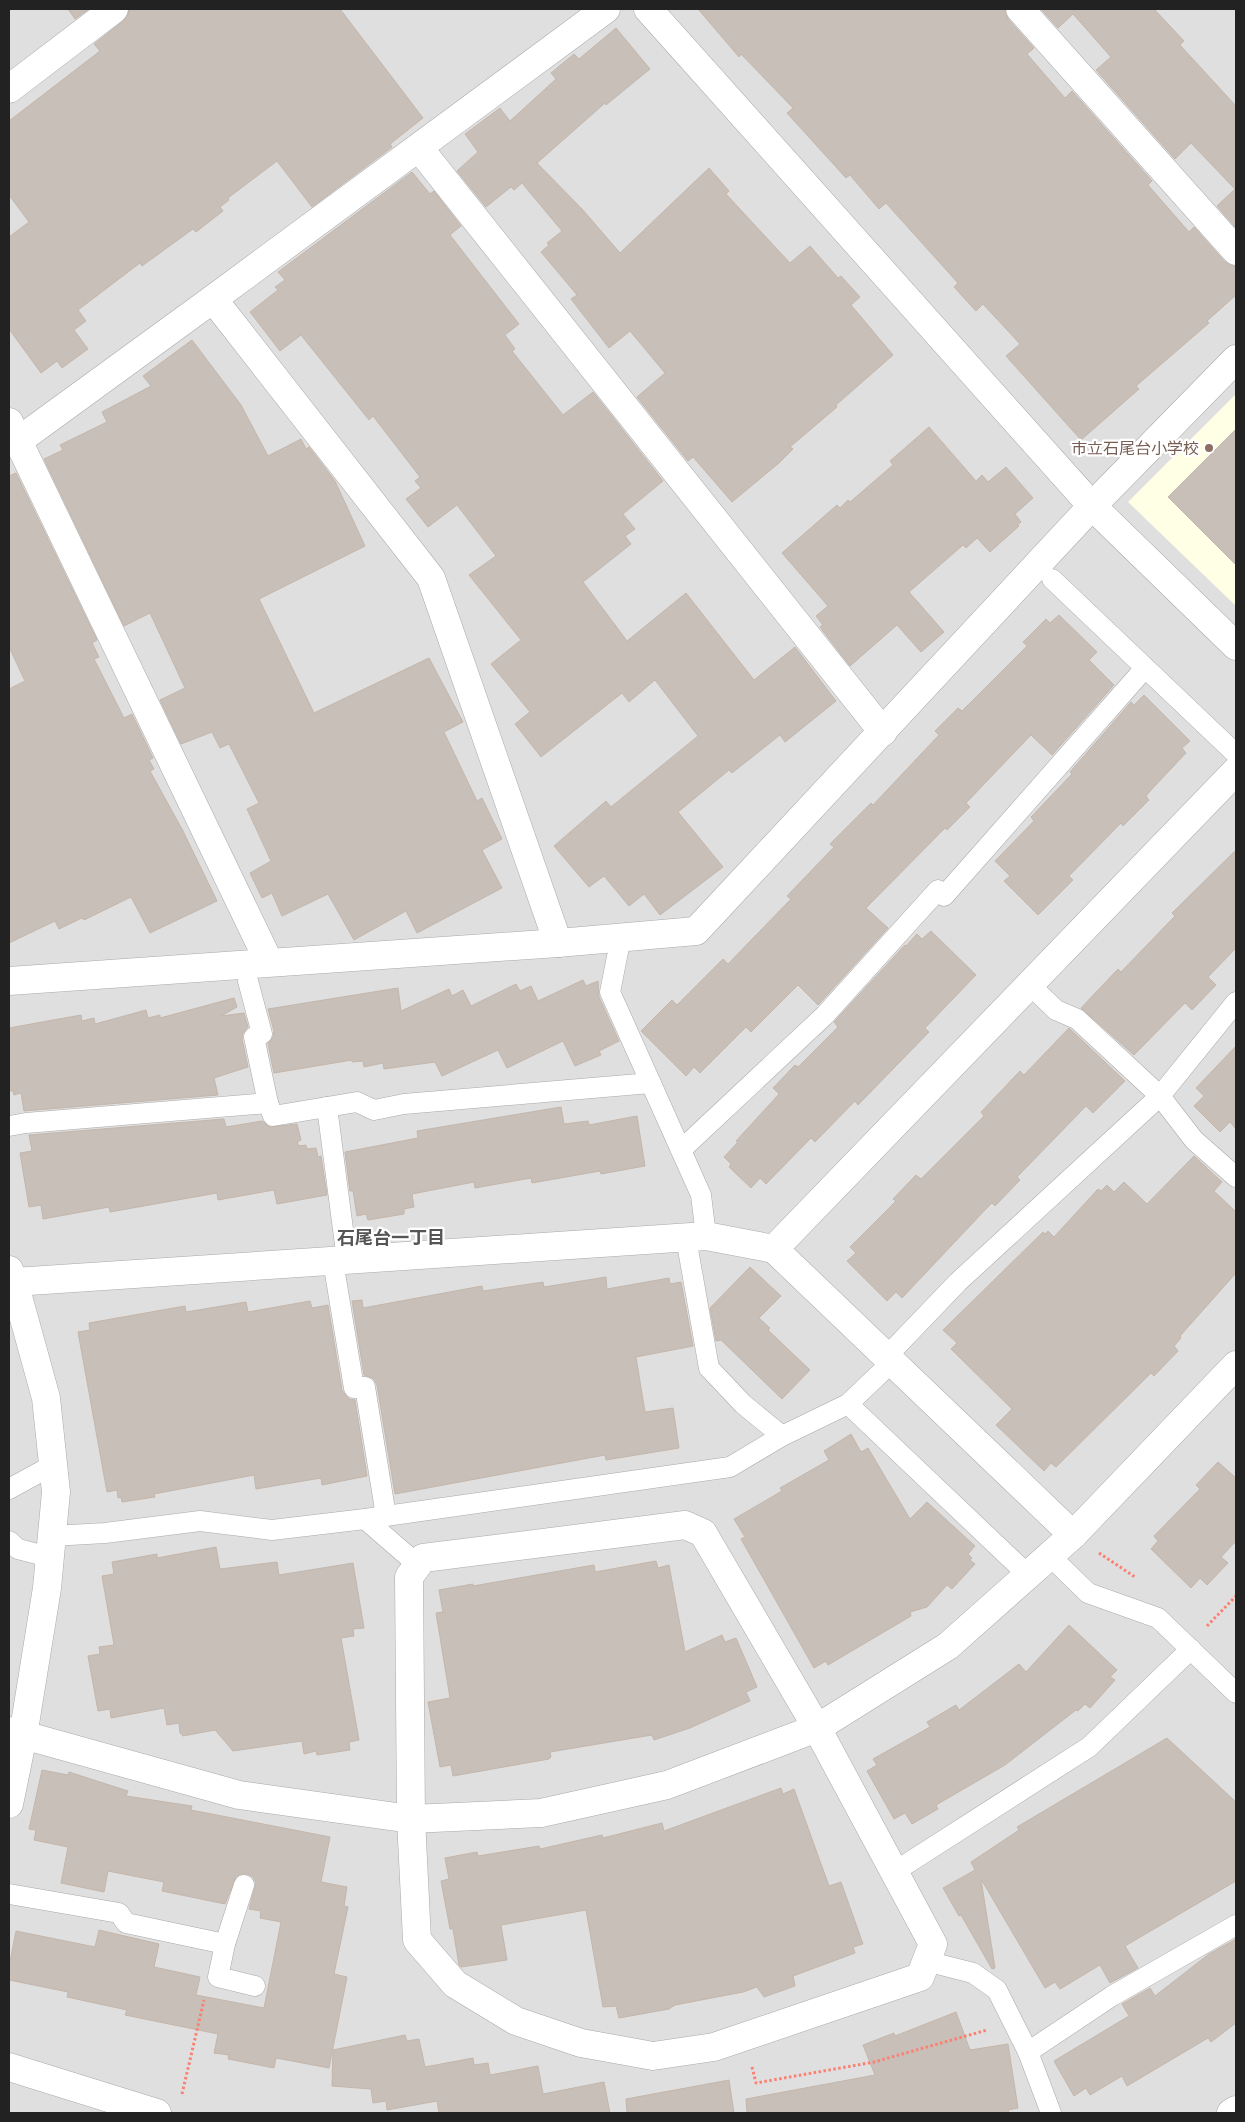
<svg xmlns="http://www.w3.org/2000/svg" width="1245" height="2122" viewBox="0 0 1245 2122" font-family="'Space Grotesk','Noto Sans JP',sans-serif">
  <rect width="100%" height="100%" fill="#f2efe9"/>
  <rect fill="#e0dfdf" x="9" y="9" width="1227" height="2104"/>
  <path fill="#ffffe5" d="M1236 394V606L1128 502Z"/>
  <g fill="#c7bfb8" stroke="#c4b6ab">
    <path d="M68 9H89L75 19Z"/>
    <path d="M129 9H340L423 118 390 144 392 147 312 207 277 161 228 198 229 200 220 207 223 211 196 232 193 229 142 266 140 263 78 310 86 321 74 330 88 349 62 368 57 361 41 373 9 329V237L29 222 9 195V121L100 51 94 44 123 21 128 15Z"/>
    <path d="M698 9H1005L1008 19 1034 48 1027 54 1065 98 1072 91 1152 181 1148 185 1189 232 1194 227 1224 261 1231 266H1236V295L1207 321 1209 323 1136 386 1139 389 1081 440 1006 356 1020 344 983 304 976 311 954 287 958 283 886 203 879 209 850 175 846 178 787 113 793 108 741 54 739 57Z"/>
    <path d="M1041 9H1154L1184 41 1180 45 1236 106V228L1217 206 1235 189 1191 143 1175 159 1096 70 1111 57 1073 14 1058 28Z"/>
    <path d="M616 28 650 69 606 105 605 103 537 163 582 209 620 253 709 168 729 191 726 194 790 263 810 246 838 278 841 276 860 297 851 305 893 355 836 405 837 407 790 447 793 449 779 463 732 502 693 457 688 461 637 397 665 373 630 331 609 348 571 299 577 295 541 252 549 245 547 243 562 231 522 183 514 190 511 187 486 207 457 171 478 152 465 134 500 108 510 121 556 79 551 73 574 54 579 59Z"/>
    <path d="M412 172 430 194 434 191 461 226 450 235 519 324 505 335 515 349 512 351 563 415 593 392 663 481 623 514 635 529 625 536 631 544 583 582 627 641 686 593 754 680 795 647 836 701 785 742 780 735 732 773 729 770 678 812 723 867 660 915 644 894 629 906 604 876 589 887 554 846 606 801 611 807 698 736 655 680 629 702 622 693 541 757 515 724 530 712 491 664 521 640 469 575 496 556 457 505 428 527 406 499 421 488 415 481 420 477 373 416 369 420 301 335 280 351 250 312 278 290 275 287 285 280 278 272Z"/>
    <path d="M192 340 241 405 268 456 301 439 306 449 309 447 335 481 365 546 259 599 314 713 429 658 463 722 444 732 477 801 482 798 502 839 482 850 502 888 417 933 406 911 354 940 328 894 282 916 272 893 262 898 250 873 271 861 247 809 259 803 229 744 220 748 212 732 181 744 160 700 185 688 150 613 124 626 44 459 63 450 60 445 107 422 102 412 151 386 143 376Z"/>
    <path d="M929 427 976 481 982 475 988 482 1006 467 1033 498 1015 514 1021 522 1017 525 1019 526 990 552 977 538 966 548 963 545 909 592 944 632 921 652 897 625 850 666 820 627 823 625 816 616 828 606 782 553 837 505 840 508 848 500 850 502 893 465 890 461Z"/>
    <path d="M1236 429V565L1168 497Z"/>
    <path d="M16 473 97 640 92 643 99 657 94 659 124 718 132 714 153 758 149 760 154 769 150 771 183 831 217 901 150 933 131 897 84 920 82 918 59 929 55 921 9 943V689L25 681 9 647V476Z"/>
    <path d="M1059 615 1097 652 1089 660 1114 685 1052 755 1031 735 966 803 970 807 947 830 945 828 866 908 888 928 818 1005 798 985 751 1032 746 1027 700 1073 694 1067 686 1076 641 1031 672 1000 677 1005 723 959 728 964 791 899 787 896 834 847 830 844 871 803 873 805 939 735 935 731 958 708 962 711 1027 646 1023 642 1046 619 1050 623Z"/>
    <path d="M1144 695 1190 741 1182 748 1186 753 1152 789 1146 796 1149 800 1123 826 1121 823 1069 876 1073 880 1038 915 1004 881 1010 876 995 861 1034 821 1031 817 1072 774 1070 772 1131 702 1134 705Z"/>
    <path d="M1236 850V948L1208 977 1216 985 1192 1010 1185 1003 1134 1055 1081 1008 1118 969 1121 972 1175 916 1172 913Z"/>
    <path d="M931 931 976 975 925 1028 929 1032 858 1105 855 1101 815 1142 811 1138 766 1184 760 1178 751 1188 729 1167 731 1164 724 1157 738 1142 736 1141 779 1094 773 1088 795 1065 798 1067 838 1027 834 1022 905 945 906 946 917 934 922 939Z"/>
    <path d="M583 980 586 986 598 981 599 997 619 1041 599 1051 601 1055 575 1066 563 1041 507 1068 498 1050 442 1076 435 1062 384 1069 383 1063 364 1067 363 1061 352 1062V1060L274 1073 268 1044 273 1037 274 1031 268 1009 398 988 401 1011 449 989 452 996 463 990 471 1006 516 984 520 991 531 986 538 1001Z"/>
    <path d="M234 998 237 1007 221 1016 244 1013 248 1027 243 1033 242 1039 248 1067 214 1078 218 1095 24 1111 21 1093 14 1095 13 1091H9V1028L81 1015 82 1021 94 1018 95 1024 146 1010 148 1018 160 1015V1018Z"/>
    <path d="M1069 1028 1125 1081 1093 1113 1086 1106 1017 1177 1020 1180 995 1206 992 1203 985 1210 902 1298 896 1292 887 1301 847 1261 856 1253 850 1247 896 1201 893 1199 916 1175 921 1179 984 1116 981 1112 1020 1071 1024 1075Z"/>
    <path d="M1236 1046V1129L1230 1122 1220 1132 1194 1106 1204 1096 1196 1088Z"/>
    <path d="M561 1107 564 1124 588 1121 589 1125 637 1116 645 1166 601 1174 600 1171 532 1183 531 1178 475 1188 474 1182 412 1194 414 1207 404 1209V1214L368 1220 366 1214 357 1216 353 1191H350L345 1152 418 1138 417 1131Z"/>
    <path d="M224 1119 226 1127 262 1121 270 1127 297 1124 301 1140 297 1142 299 1146 306 1145 307 1149 316 1148 318 1157 321 1156 327 1195 277 1204 274 1190 218 1200 217 1193 110 1212 109 1207 43 1219 41 1205 29 1207 20 1153 32 1151 29 1135Z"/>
    <path d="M1194 1156 1222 1182 1214 1191 1236 1212V1273L1180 1336 1181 1338 1174 1346 1178 1351 1154 1376 1151 1373 1056 1467 1051 1463 1044 1471 996 1425 1012 1409 951 1349 957 1343 943 1330 1043 1232 1045 1234 1048 1231 1054 1237 1098 1189 1101 1191 1107 1185 1114 1192 1124 1182 1147 1204Z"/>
    <path d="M750 1267 781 1296 759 1318 770 1328 768 1330 810 1370 782 1399 721 1340 716 1341 710 1308Z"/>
    <path d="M606 1277 607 1289 669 1278 670 1284 681 1282 693 1346 636 1357 645 1412 673 1408 679 1448 606 1460 605 1455 395 1494 377 1385 374 1379 364 1375 352 1301 362 1300 363 1308 482 1286 483 1291 543 1282 544 1287Z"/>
    <path d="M310 1301 312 1308 328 1305 342 1390 349 1399 355 1400 367 1476 322 1485 321 1478 256 1489 254 1475 154 1494 155 1497 122 1502 121 1497 118 1498 117 1490 107 1492 78 1332 90 1330 89 1323 185 1306 186 1312 246 1302 248 1312Z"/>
    <path d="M851 1434 861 1452 868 1448 910 1519 927 1502 975 1546 968 1554 972 1558 970 1560 975 1564 952 1589 947 1585 927 1607 910 1612 911 1616 828 1665 826 1661 814 1668 741 1539 745 1537 734 1519 782 1491 780 1488 829 1460 824 1451Z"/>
    <path d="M1218 1462 1236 1478V1541L1221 1557 1228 1563 1207 1585 1200 1578 1191 1588 1151 1549 1158 1541 1154 1536 1200 1489 1196 1485Z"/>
    <path d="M216 1547 220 1569 277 1562 279 1575 353 1563 364 1628 353 1629 354 1636 341 1638 359 1740 349 1742 350 1750 317 1755 316 1751 304 1754 302 1741 233 1751 215 1730 183 1736 180 1733 179 1723 167 1725 164 1708 111 1718 110 1709 98 1711 88 1656 100 1654 99 1647 114 1645 102 1576 114 1574 112 1562 157 1554V1558Z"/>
    <path d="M656 1561 658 1568 669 1565 685 1652 722 1635 725 1642 736 1638 757 1687 746 1692 750 1701 690 1728 654 1740 652 1735 550 1752 551 1757 549 1759 453 1776 451 1765 440 1767 428 1702 450 1698 436 1613 443 1612 439 1590 473 1584V1586L594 1565 595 1572Z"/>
    <path d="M1069 1625 1117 1670 1110 1677 1115 1680 1090 1708 1085 1704 1078 1711 1076 1710 1005 1765 936 1805 938 1809 912 1824 905 1813 894 1819 867 1771 877 1765 873 1759 930 1727 927 1722 956 1705 959 1710 1019 1664 1026 1672Z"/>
    <path d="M1167 1738 1236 1802V1881L1125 1946 1138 1968 1110 1983 1100 1965 1060 1989 1055 1982 1045 1988 981 1879 995 1968 992 1969 961 1915 959 1916 943 1888 975 1870 971 1862 1019 1830 1017 1827Z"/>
    <path d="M42 1770 68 1775 69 1772 128 1791 126 1796 192 1806 191 1810 330 1837 321 1882 347 1887 344 1906 348 1907 334 1974 347 1977 329 2068 276 2058 274 2068 228 2059 229 2055 214 2053 218 2034 125 2015 127 2010 67 1997 68 1992 9 1980V1967L16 1931 95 1947 99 1930 159 1944 154 1967 200 1977 196 1995 264 2008 281 1922 260 1918 261 1911 249 1909 256 1883 253 1877 247 1874H241L236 1877 225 1904 162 1891 164 1882 108 1871 104 1892 61 1883 68 1847 34 1840 36 1830 29 1829Z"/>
    <path d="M781 1788 783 1794 794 1789 829 1886 841 1882 863 1944 853 1947 855 1953 793 1976 795 1986 764 1997 757 1987 743 1992 675 2005 669 2009 619 2018 616 2006 603 2007 586 1910 501 1925 507 1960 461 1967 459 1965 453 1929H450L441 1881 449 1879 445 1858 477 1852 478 1856 539 1846 540 1849 602 1835 603 1838 662 1823 664 1831Z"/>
    <path d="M1236 1939V2023L1211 2042 1208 2038 1127 2086 1122 2076 1090 2095 1086 2088 1074 2096 1054 2061 1129 2016 1122 2004 1150 1988 1155 1996 1209 1954Z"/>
    <path d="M956 2012 970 2050 1008 2044 1018 2108 1008 2110 1009 2113H747L746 2099 875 2075 863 2045 894 2033 895 2036Z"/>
    <path d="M405 2035 407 2041 419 2039 425 2067 473 2058 474 2065 488 2063 490 2075 538 2066 543 2094 604 2082 610 2113H439L437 2101 387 2110 386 2101 373 2103 371 2089 332 2086 333 2050Z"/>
    <path d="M729 2080 734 2113H627L626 2099Z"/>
  </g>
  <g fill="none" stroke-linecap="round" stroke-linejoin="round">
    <defs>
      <g id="service">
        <path d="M1052 579 1236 754"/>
        <path d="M621 937 610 992 701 1195 706 1236"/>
        <path d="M248 981 262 1034 254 1037 268 1103"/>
        <path d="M1030 985 1056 1010 1077 1019 1160 1096 1194 1140 1236 1177"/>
        <path d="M327 1107 347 1260"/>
        <path d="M9 1126 26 1123 268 1103 273 1116 357 1102 374 1110 404 1104 651 1083"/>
        <path d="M681 1150 825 1015 938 890 944 896 1145 668"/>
        <path d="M686 1238 709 1368 743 1404 782 1436"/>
        <path d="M333 1261 354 1388 365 1387 386 1516"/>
        <path d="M887 1356 958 1282 1160 1096 1236 1002"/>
        <path d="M848 1404 1028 1575"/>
        <path d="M9 1489 53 1465"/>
        <path d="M365 1519 418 1565"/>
        <path d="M52 1536 105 1533 200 1521 272 1530 365 1519 730 1467 782 1436 848 1404 892 1362"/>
        <path d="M9 1541 18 1549 49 1557"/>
        <path d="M1049 1555 1088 1593 1158 1618 1236 1693"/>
        <path d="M894 1872 1089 1747 1191 1649"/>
        <path d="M244 1885 225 1944 218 1977 255 1986"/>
        <path d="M9 1894 119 1913 126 1923 225 1944"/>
        <path d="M926 1961 973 1973 997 1990 1028 2052 1051 2113"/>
        <path d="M1028 2052 1112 1996 1236 1925"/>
      </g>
      <g id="minor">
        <path d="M1020 9 1236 251"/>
        <path d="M419 148 883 732"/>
        <path d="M213 299 431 578 558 943"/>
        <path d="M9 422 269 962"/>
        <path d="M18 441 213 299 606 9"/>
        <path d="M9 981 558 943 696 931 1092 506 1236 359"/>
        <path d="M774 1249 1073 1535"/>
        <path d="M9 1270 14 1282 46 1398 56 1492 47 1588 23 1736 9 1804"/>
        <path d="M14 1282 706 1236 774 1249 1236 771"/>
        <path d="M685 1525 703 1533 817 1728 933 1944 920 1977 714 2047 653 2056 581 2043 516 2021 455 1984 417 1940 411 1819 409 1577 423 1558Z"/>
        <path d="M9 1731 239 1795 411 1819 541 1813 667 1785 817 1728 948 1646 1073 1535 1236 1365"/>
      </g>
      <g id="tertiary">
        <path d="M648 9 1092 506 1236 646"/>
        <path d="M9 89 114 9"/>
        <path d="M9 2067 157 2113"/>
        <path d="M1231 2113 1236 2110"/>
      </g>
    </defs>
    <use href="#service" stroke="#a9a9a9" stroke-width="21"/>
    <use href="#minor" stroke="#a9a9a9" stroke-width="29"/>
    <use href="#tertiary" stroke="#a9a9a9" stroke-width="29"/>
    <g stroke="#fa8072" stroke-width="3" stroke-dasharray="2.5 2.5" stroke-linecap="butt">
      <path d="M1099 1553 1135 1577"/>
      <path d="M1207 1626 1236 1596"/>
      <path d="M752 2067 756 2083 874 2062 987 2030"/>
      <path d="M182 2094 204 2000"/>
    </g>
    <use href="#service" stroke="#fff" stroke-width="20"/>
    <use href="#minor" stroke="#fff" stroke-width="28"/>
    <use href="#tertiary" stroke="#fff" stroke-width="28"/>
  </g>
  <circle fill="#8d6e63" stroke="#fff" stroke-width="2" cx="1209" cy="448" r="5"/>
  <g text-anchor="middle" stroke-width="4.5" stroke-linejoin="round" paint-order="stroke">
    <g font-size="16" fill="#785e54" stroke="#fff" text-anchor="end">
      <text x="1199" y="454">市立石尾台小学校</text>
    </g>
    <g font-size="18" font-weight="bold" fill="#555" stroke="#fff">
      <text x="391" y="1244">石尾台一丁目</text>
    </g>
  </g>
  <rect width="1245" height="2122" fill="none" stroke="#222222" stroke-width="20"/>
</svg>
